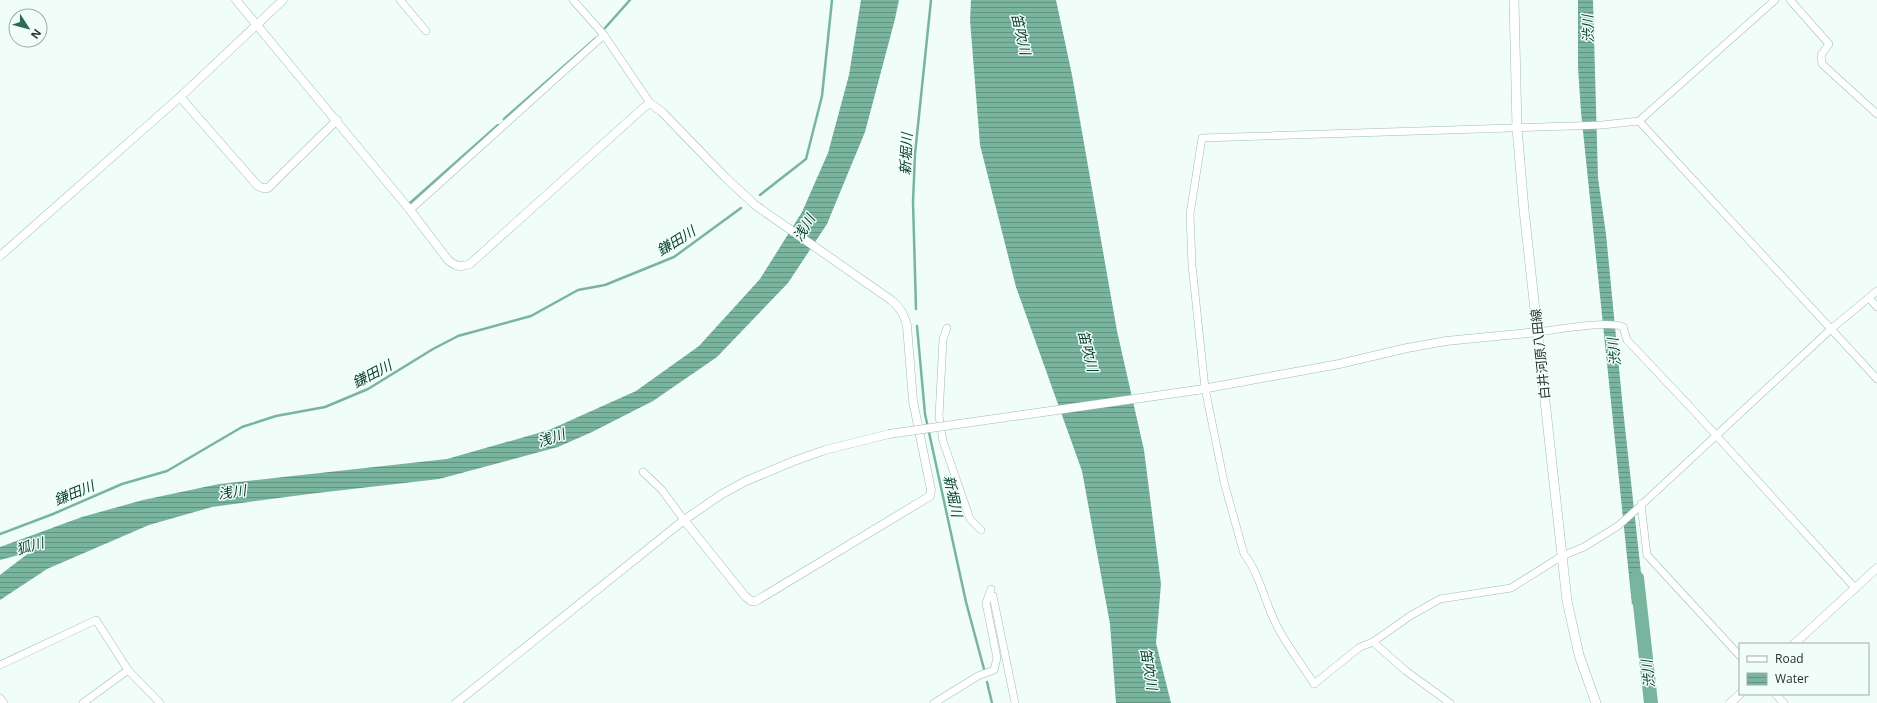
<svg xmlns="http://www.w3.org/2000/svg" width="1877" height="703" viewBox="0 0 1877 703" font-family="'Open Sans','Noto Sans JP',sans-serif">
  <defs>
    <pattern id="water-rules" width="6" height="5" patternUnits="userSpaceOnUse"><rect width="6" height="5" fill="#79b59e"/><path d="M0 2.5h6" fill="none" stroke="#639481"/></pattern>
  </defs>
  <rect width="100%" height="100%" fill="#f0fdf8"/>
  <g fill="url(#water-rules)">
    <path d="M861 0H899L895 19 865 132 827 224 788 283 717 357 653 401 592 432 558 447 439 479 309 494 212 507 149 525 47 569 0 600V575L30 552 0 560V547L82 517 143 500 219 484 447 459 549 430 636 391 699 346 760 279 802 212 828 153 849 75Z"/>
    <path d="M971 0H1056L1072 75 1117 331 1144 450 1161 584 1156 643 1171 703H1116L1110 624 1082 471 1016 287 980 145 970 20Z"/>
    <path d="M1578 0H1593L1598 178 1606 234 1623 409 1643 591 1632 605 1581 112 1578 67Z"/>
  </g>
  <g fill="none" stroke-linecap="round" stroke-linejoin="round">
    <g stroke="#79b59e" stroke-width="2.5">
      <path d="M605 28 630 0"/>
      <path d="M504 119 596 38"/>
      <path d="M760 195 806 159 822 96 832 0"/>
      <path d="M410 203 498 125"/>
      <path d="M916 309 913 202 915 154 931 0"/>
      <path d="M917 326 925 414 966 602 984 669"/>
      <path d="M0 534 53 514 122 484 167 471 242 427 276 416 325 407 368 389 433 349 458 336 531 316 578 290 605 285 674 257 741 208"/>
      <path d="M987 682 992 703"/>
    </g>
    <path stroke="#79b59e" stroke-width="14" d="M1637 578 1651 703"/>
    <defs>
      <g id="minor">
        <path d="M400 0 426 31"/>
        <path d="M573 0 604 35 650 103"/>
        <path d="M1775 0 1639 121 1602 125 1202 138 1190 214 1192 265 1205 388 1224 482 1244 554C1259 572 1265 603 1276 624 1286 645 1302 664 1314 684L1360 647 1373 642 1410 616 1440 599 1511 588 1562 556 1584 547 1618 526 1637 509 1831 329 1877 291"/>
        <path d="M1790 0 1829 44 1821 55 1822 64 1877 114"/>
        <path d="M1639 121 1877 379"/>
        <path d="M410 210 604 35"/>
        <path d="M1869 298 1877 307"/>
        <path d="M947 328 943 339 939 416 943 441 970 519 981 530"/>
        <path d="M1538 332C1554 330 1611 320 1623 327L1627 340 1694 411 1855 588"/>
        <path d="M643 472 662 490 684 520"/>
        <path d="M1641 504 1647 555 1740 656"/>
        <path d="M993 596 1015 703"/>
        <path d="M1373 642 1406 671 1450 703"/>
        <path d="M0 665 96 620 128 670 160 703"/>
        <path d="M1775 694 1784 703"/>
        <path d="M0 698 4 703"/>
        <path d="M83 703 128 670"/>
        <path d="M934 703 978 676 994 670 997 658 986 603 991 589"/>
      </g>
      <g id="tertiary">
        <path d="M236 0 410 210 448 260C455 266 461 268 470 264L642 109 650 103 662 112 725 177 755 205 891 300C900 307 904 314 907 326L913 401 931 490 930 496 756 601H751L745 596 684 520"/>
        <path d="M180 97 258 186 263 188H268L337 120"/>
        <path d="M0 256 180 97 283 0"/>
        <path d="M1197 390 1339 364 1407 348 1446 341 1538 332"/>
        <path d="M1794 644 1877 568"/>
        <path d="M456 703 684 520 722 494 746 481 794 461 825 450 889 434"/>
        <path d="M1730 703 1740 694"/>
      </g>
      <path id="secondary" d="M1514 0 1517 128 1524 210 1567 601 1579 655 1596 703"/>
    </defs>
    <use href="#minor" stroke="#9ebeb1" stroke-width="8"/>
    <use href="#tertiary" stroke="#9ebeb1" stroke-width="9"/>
    <use href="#secondary" stroke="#9ebeb1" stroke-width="10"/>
    <use href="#minor" stroke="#fff" stroke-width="7"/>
    <use href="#tertiary" stroke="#fff" stroke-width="8"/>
    <use href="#secondary" stroke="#fff" stroke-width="9"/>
    <defs>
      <path id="tertiary-bridge" d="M889 434 1197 390"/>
    </defs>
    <use href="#tertiary-bridge" stroke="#9ebeb1" stroke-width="9" stroke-linecap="butt"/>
    <use href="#tertiary-bridge" stroke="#fff" stroke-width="8"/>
  </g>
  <g text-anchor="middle" stroke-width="3" stroke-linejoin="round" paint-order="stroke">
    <g font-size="13" fill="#25322d" stroke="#f0fdf8">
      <text transform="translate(1540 354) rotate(-96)" y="5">白井河原八田線</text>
    </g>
    <g font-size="14" font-style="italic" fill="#073d2e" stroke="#f0fdf8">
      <text transform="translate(1588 29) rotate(-92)" y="5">渋川</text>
      <text transform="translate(1021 34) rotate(77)" y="5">笛吹川</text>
      <text transform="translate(906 154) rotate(-87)" y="5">新堀川</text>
      <text transform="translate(804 228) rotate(-59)" y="5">浅川</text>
      <text transform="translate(676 241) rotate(-32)" y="5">鎌田川</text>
      <text transform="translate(1088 351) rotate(76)" y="5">笛吹川</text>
      <text transform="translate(1614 352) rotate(-96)" y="5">渋川</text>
      <text transform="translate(372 374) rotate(-28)" y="5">鎌田川</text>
      <text transform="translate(551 438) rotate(-19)" y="5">浅川</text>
      <text transform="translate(232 492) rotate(-8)" y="5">浅川</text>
      <text transform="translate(74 493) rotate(-22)" y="5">鎌田川</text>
      <text transform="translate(953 496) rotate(78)" y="5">新堀川</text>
      <text transform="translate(30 546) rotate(-15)" y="5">狐川</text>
      <text transform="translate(1149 669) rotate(81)" y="5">笛吹川</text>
      <text transform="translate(1648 674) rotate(-96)" y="5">渋川</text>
    </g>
  </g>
  <rect x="1739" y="643" width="130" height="52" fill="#f0fdf8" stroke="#9faca7"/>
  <rect x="1747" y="656" width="20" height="6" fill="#ffffff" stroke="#9faca7"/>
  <text x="1775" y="663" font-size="12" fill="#25322d">Road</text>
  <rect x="1747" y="673" width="20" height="12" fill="url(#water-rules)" stroke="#9faca7"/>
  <text x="1775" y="683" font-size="12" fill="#25322d">Water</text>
  <g transform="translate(28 28) rotate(126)"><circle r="19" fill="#f0fdf8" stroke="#9faca7"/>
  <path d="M0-3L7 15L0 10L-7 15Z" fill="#2e6a56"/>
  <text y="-6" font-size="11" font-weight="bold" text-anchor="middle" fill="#25322d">N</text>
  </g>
</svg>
